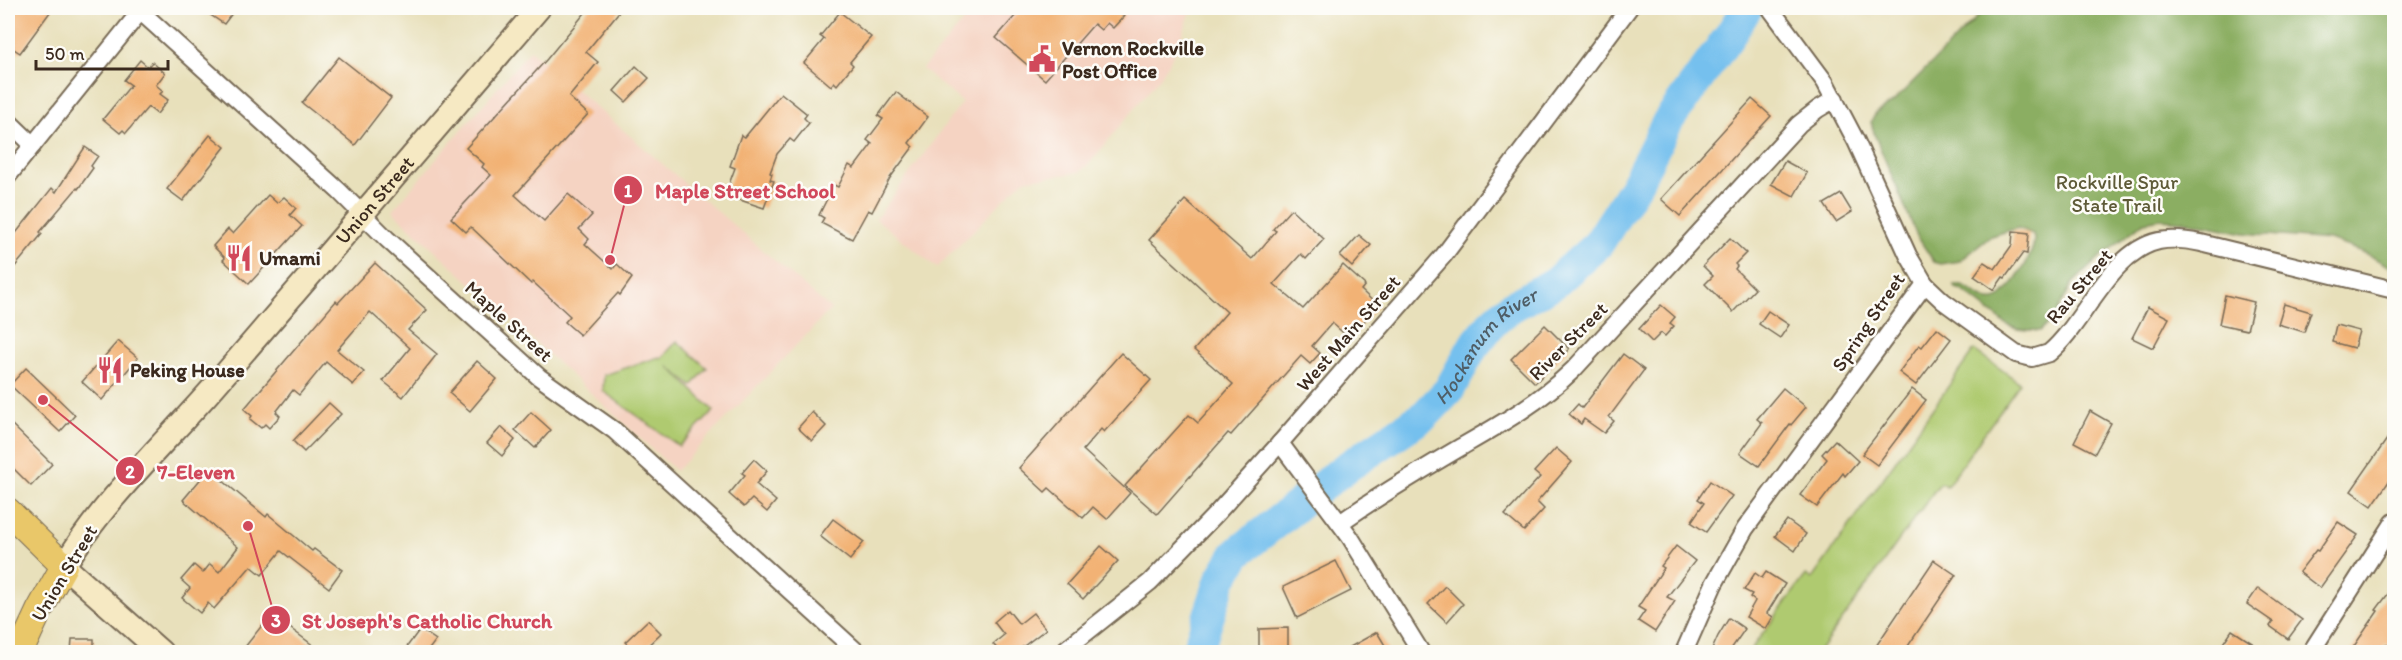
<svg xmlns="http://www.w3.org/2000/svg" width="2402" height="660" viewBox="0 0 2402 660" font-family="Itim,sans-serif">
  <rect width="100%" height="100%" fill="#fdfcf7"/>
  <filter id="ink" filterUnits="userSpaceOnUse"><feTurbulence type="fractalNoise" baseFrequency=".0167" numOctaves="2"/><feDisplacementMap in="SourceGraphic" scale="12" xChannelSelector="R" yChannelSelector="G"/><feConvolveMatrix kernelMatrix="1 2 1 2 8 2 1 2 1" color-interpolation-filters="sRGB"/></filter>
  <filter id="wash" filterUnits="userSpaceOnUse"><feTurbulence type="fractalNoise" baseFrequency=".008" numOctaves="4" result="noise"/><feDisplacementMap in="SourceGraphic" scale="24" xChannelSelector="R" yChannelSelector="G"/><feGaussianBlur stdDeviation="1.35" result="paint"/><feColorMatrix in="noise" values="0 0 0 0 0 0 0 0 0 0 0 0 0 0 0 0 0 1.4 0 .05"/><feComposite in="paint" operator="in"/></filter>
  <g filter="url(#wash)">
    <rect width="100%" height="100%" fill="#e8e0bb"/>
    <g fill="#f5d3c2">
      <path d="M975 8H1192L1178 47 1161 76 1089 164 1079 172 1068 174 1023 180 937 268 876 219 962 102 922 69Z"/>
      <path d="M530 50 831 309 676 471 392 211Z"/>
    </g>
    <g fill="#afca70" stroke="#757a47" stroke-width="1.5">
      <path d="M677 341 707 368 692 386 668 366 714 411 679 446 603 391 604 375 659 357 661 359Z"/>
      <path d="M1974 350 2020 383 1947 486 1940 483 1819 652H1749L1806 575 1812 579Z"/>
    </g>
    <path fill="#8bae62" stroke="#636c40" stroke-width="1.5" d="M1986 8H2394V269L2365 253 2330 240 2244 233 2184 221 2161 219 2144 222 2098 259 2072 284 2054 318 2040 331 2017 329 2009 326 1962 290 1956 288 1954 285C1971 283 1981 306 1998 299 2011 289 2039 251 2033 234L2018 228 1991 236 1960 261 1941 264 1934 262 1917 236 1875 136 1871 122 1876 113 1893 102Z"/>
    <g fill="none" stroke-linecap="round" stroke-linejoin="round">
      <path stroke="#74c0ee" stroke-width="32" id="s1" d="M1197 652 1221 579 1237 553 1344 469 1425 415 1449 390 1473 347 1493 322 1511 307 1556 282 1598 244 1635 186 1668 121 1728 38 1747 8"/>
    </g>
    <g id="blocks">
      <g fill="#f2b275">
        <path d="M8 8H53L20 53 8 45Z"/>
        <path d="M200 8H236L224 24Z"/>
        <path d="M589 8H622L586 52 598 62 569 97 588 114 515 195 544 221 568 194 592 215 579 229 589 239 585 244 613 269 617 264 632 278 620 295 618 293 580 335 565 322 570 316 533 282 531 284 471 227 466 232 451 218 491 175 482 167 484 164 466 148 547 59Z"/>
        <path d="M1022 8H1120L1117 10 1124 16 1113 28 1107 23 1101 30 1094 24 1045 80 996 38Z"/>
        <path d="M840 12 871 37 850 62 853 65 837 85 834 82 831 86 804 63 824 39 820 36Z"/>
        <path d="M339 57 391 98 355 145 302 103Z"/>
        <path d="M140 60 148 67 152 62 165 73 156 85 163 91 160 94 168 100 157 114 148 107 126 133 123 130 120 133 103 119 131 85 124 80Z"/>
        <path d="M636 66 649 78 626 102 614 91Z"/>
        <path d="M896 92 928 117 909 143 913 147 890 178 872 212 868 210 852 239 821 223 824 218 819 215 834 185 838 187 849 165 854 168 872 144 867 140 883 119 878 116Z"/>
        <path d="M781 93 807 114 804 118 809 123 794 142 790 139 777 154 770 173 772 174 770 180 774 181 764 208 725 195 735 168 730 166 741 135 745 137Z"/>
        <path d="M1752 99 1771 116 1680 216 1661 199Z"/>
        <path d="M210 135 225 147 183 201 167 189Z"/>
        <path d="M85 147 98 156 91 166 93 168 78 189 77 188 40 232 42 234 8 275V243L52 188 56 192Z"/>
        <path d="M1785 161 1807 173 1794 196 1771 184Z"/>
        <path d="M1841 194 1852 212 1836 222 1824 204Z"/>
        <path d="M268 195 277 203 284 197 296 208 290 215 302 226 249 284 223 260 225 258 213 246 228 229 233 234Z"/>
        <path d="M1185 200 1252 259 1276 231 1273 229 1291 209 1324 239 1306 259 1301 254 1274 284 1303 309 1343 265 1365 285 1361 290 1378 306 1349 338 1332 323 1312 346 1320 353 1310 364 1301 356 1231 435 1228 433 1157 514 1125 486 1189 415 1198 423 1233 384 1194 350 1227 312 1149 240Z"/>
        <path d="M2013 231 2029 233 2027 254 2023 253 2005 278 2003 277 1994 290 1974 276 1984 262 1995 269 2012 245Z"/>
        <path d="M1359 235 1371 245 1352 267 1340 256Z"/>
        <path d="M1730 238 1746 253 1735 264 1737 266 1735 269 1755 289 1733 312 1705 284 1713 276 1703 266Z"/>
        <path d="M375 263 427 310 408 330 437 354 403 397 383 381 410 348 370 312 337 350 364 372 353 385 326 362 299 395 293 390 276 412 280 416 269 428 265 424 261 428 250 419 252 416 244 409 336 301 338 303Z"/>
        <path d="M2225 295 2254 302 2247 330 2219 324Z"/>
        <path d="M2284 304 2311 312 2304 332 2278 324Z"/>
        <path d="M1661 305 1675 317 1670 323 1674 326 1665 336 1661 333 1652 342 1639 329Z"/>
        <path d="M2148 307 2169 318 2153 348 2132 338Z"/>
        <path d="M1768 311 1789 325 1780 338 1759 324Z"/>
        <path d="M1545 325 1569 349 1535 383 1511 359Z"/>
        <path d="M2336 325 2359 331 2354 348 2332 342Z"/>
        <path d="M1937 328 1951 339 1916 385 1899 372 1919 345 1922 347Z"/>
        <path d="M118 341 138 358 102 400 82 382Z"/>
        <path d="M1121 353 1151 380 1104 432 1101 429 1083 450 1130 493 1107 519 1093 507 1083 518 1049 488 1045 492 1019 468Z"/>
        <path d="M1623 354 1644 370 1609 417 1614 421 1604 433 1584 419 1581 424 1569 414 1578 404 1582 408Z"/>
        <path d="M477 361 497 379 470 411 449 393Z"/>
        <path d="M26 368 75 415 60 432 10 385Z"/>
        <path d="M1783 388 1806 407 1791 425 1790 424 1759 466 1740 453 1762 423 1757 419Z"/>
        <path d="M1912 389 1926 400 1877 465 1862 454Z"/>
        <path d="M329 403 341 414 304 452 293 441Z"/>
        <path d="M2090 411 2111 423 2095 453 2074 442Z"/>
        <path d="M531 412 551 430 535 448 515 430Z"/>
        <path d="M812 412 826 426 812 441 798 428Z"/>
        <path d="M8 421 52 464 31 486 8 463Z"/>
        <path d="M501 427 515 440 502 456 487 443Z"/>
        <path d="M2394 429V474L2372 506 2351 491Z"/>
        <path d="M1835 440 1858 461 1845 476 1843 473 1817 507 1800 495 1827 459 1822 454Z"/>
        <path d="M1556 448 1572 462 1537 502 1544 509 1524 531 1505 515 1540 477 1534 472Z"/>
        <path d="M754 459 767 471 756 484 776 501 767 512 752 499 744 507 729 494 745 475 742 473Z"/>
        <path d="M209 469 266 517 268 514 312 551 314 549 342 570 329 588 281 551 262 575 251 566 214 609 208 603 200 613 182 598 190 588 181 580 194 565 203 573 210 564 219 572 238 547 183 500Z"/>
        <path d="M1710 481 1732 496 1706 532 1691 522 1704 503 1698 499Z"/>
        <path d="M833 519 864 542 850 560 820 536Z"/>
        <path d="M1787 520 1806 534 1795 551 1775 536Z"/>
        <path d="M2338 522 2358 535 2320 588 2299 572 2316 550 2318 551Z"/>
        <path d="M1101 546 1118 561 1083 599 1067 584Z"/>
        <path d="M1676 546 1695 561 1667 597 1675 601 1655 632 1638 621 1645 611 1638 607 1664 568 1661 566Z"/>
        <path d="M1934 560 1956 575 1904 652H1872Z"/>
        <path d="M1336 561 1351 591 1297 618 1283 587Z"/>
        <path d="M1766 572 1785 584 1767 613 1773 617 1766 629 1746 617 1755 601 1750 597 1752 594 1744 590 1755 573 1762 578Z"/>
        <path d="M1445 586 1463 604 1447 622 1428 604Z"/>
        <path d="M2394 586V649L2386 644 2381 652H2350L2378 611 2376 610Z"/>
        <path d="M2258 588 2302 620 2288 639 2270 626 2273 622 2247 604Z"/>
        <path d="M1008 610 1019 624 1033 613 1046 629 1016 652H1000L993 644 1004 635 994 622Z"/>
        <path d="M271 614 322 652H241Z"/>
        <path d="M1729 618 1745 629 1729 652H1711L1718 636Z"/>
        <path d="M648 620 661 633 641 652H635L625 642Z"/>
        <path d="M1288 628V652H1259V629Z"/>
        <path d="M420 629 436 640 427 652H403Z"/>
        <path d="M2232 630 2266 652H2217Z"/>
        <path d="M1377 632 1389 652H1341Z"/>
        <path d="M72 639H94V652H71Z"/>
      </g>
    </g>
  </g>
  <g filter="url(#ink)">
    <use href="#blocks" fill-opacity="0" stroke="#786a55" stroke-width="1.5"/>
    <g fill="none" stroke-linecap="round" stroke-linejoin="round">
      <defs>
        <g id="minor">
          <path d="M1770 8 1825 82 1856 141 1908 255 1925 284 1943 301 2016 354 2032 358 2049 353C2085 323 2109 252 2159 241 2173 238 2187 240 2201 243L2394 290"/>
          <path d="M140 11 339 191 387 239 539 377 615 431 857 652"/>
          <path d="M8 121 33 145"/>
          <path d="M8 176 143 8"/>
          <path d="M1280 443 1350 537 1421 652"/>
          <path d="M1340 523C1378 496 1420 471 1461 447 1501 424 1540 402 1574 369L1799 124 1818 109 1835 99"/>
          <path d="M1062 652 1150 582 1216 514 1280 443 1444 255 1629 8"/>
          <path d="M1684 652 1714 584 1745 529 1925 284"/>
          <path d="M2311 652 2394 522"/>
        </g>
        <g id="secondary">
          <path id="s2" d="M161 652 64 566C103 500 169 439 219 381 326 257 433 132 539 8"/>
        </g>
        <path id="primary" d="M8 511 64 566 40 609 20 652"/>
      </defs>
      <use href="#minor" stroke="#786a55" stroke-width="20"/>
      <use href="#secondary" stroke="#786a55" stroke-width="26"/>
      <use href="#primary" stroke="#786a55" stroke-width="28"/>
      <use href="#minor" stroke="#fff" stroke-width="16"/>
      <use href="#secondary" stroke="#f6e9c3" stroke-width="22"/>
      <use href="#primary" stroke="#e9c769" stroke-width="26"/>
    </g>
  </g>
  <defs>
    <symbol id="civic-bare" viewBox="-9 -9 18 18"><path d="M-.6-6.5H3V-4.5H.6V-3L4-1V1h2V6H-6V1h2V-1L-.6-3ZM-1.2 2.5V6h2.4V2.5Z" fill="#d1495b" stroke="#fdfcf7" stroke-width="2.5" paint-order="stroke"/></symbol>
    <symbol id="restaurant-bare" viewBox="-9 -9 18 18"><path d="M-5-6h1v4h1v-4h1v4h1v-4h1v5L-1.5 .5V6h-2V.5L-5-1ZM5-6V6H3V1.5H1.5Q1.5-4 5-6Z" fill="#d1495b" stroke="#fdfcf7" stroke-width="2.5" paint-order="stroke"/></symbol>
  </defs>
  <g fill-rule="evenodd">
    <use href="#civic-bare" x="1023" y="40" width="38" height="38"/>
    <use href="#restaurant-bare" x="220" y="239" width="38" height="38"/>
    <use href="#restaurant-bare" x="91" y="351" width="38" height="38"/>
  </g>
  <g text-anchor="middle" stroke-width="5" stroke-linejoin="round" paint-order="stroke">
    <g font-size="20" font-weight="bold" fill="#3b2a1e" stroke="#fdfcf7" text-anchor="start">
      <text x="1062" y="55">Vernon Rockville<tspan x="1062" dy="23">Post Office</tspan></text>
      <text x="259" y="265">Umami</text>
      <text x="130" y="377">Peking House</text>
    </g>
    <g font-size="20" fill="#5e5a37" stroke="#fdfcf7">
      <text x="2117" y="189">Rockville Spur<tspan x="2117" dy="23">State Trail</tspan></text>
    </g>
    <g font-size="20" fill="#3b2a1e" stroke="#fdfcf7">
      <text dy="7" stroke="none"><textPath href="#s2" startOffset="610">Union Street</textPath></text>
      <text transform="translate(2079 286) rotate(-50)" y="7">Rau Street</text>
      <text transform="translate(509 321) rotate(42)" y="7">Maple Street</text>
      <text transform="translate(1868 322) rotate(-56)" y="7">Spring Street</text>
      <text transform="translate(1348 333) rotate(-49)" y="7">West Main Street</text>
      <text transform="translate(1568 341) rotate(-45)" y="7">River Street</text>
      <text transform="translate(64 573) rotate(-59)" y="7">Union Street</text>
    </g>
    <g font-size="21" font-style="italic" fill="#4f5e67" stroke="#fdfcf7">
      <text dy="7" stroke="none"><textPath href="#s1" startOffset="434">Hockanum River</textPath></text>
    </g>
  </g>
  <path fill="none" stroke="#d1495b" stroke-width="2" d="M610 260L628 190M43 400L130 471M248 526L276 620"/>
  <g fill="#d1495b" stroke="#fdfcf7" stroke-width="2">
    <circle cx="610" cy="260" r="6"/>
    <circle cx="43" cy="400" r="6"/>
    <circle cx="248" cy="526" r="6"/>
    <circle cx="628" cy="190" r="15"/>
    <circle cx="130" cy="471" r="15"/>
    <circle cx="276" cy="620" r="15"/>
  </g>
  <g font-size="18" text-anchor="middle" font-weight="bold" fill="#fff">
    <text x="628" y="197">1</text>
    <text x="130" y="478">2</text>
    <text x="276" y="627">3</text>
  </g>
  <g font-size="21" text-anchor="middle" font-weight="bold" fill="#d1495b" stroke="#fdfcf7" stroke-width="5" stroke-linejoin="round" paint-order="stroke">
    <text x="745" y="198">Maple Street School</text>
    <text x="196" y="479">7-Eleven</text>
    <text x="427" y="628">St Joseph's Catholic Church</text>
  </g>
  <rect width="2402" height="660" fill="none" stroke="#fdfcf7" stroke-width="30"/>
  <path d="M36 60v9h132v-9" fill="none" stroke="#3b2a1e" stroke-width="3"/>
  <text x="45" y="60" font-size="18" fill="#3b2a1e" stroke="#fdfcf7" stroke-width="4.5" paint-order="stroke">50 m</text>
</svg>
